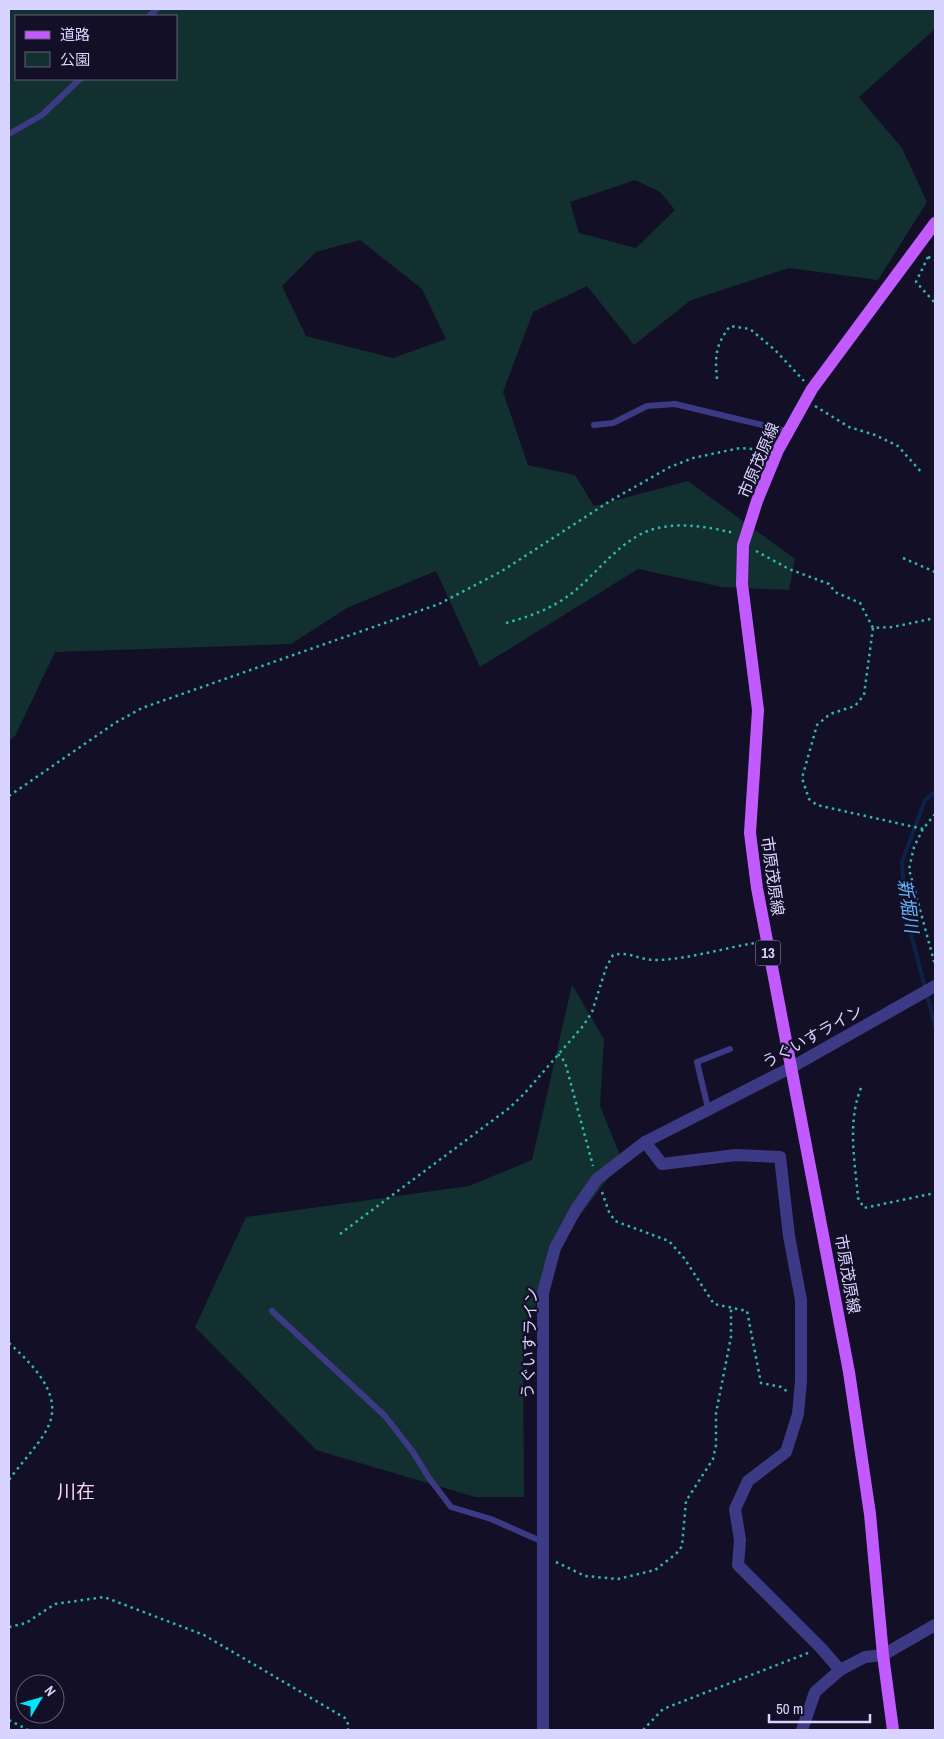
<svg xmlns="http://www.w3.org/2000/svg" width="944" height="1739" viewBox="0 0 944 1739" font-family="'Archivo Narrow','Noto Sans JP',sans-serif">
  <rect width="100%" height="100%" fill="#130f26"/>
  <g fill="#12302f" fill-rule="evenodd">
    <path d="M9 9H935V29L859 97 902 148 927 202 878 280 789 268 691 300 634 345 587 286 533 312 503 392 528 465 575 475 594 506 688 481 795 559 789 590 722 587 638 569 480 667 436 571 347 608 291 644 55 652 15 736 9 741ZM16 16H176V79H16ZM635 180 660 192 675 210 636 248 579 233 570 202ZM360 240 422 289 446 339 393 358 306 336 282 286 316 252Z"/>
    <path d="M572 985 604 1039 600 1106 622 1160 555 1248 523 1342 524 1497H475L316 1450 195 1327 246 1217 469 1186 532 1160Z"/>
  </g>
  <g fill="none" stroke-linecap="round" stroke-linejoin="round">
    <path stroke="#0c2248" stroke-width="4" d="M935 792 925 800 902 862 905 911 935 1026"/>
    <g stroke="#2fb8b0" stroke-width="2.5" stroke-dasharray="2.5 4" stroke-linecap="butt">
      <path d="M928 257 916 282 935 303"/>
      <path d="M928 257 935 260"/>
      <path d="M717 379C715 356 715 346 730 326L750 329 775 350 804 381"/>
      <path d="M815 406 849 427 875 435 898 446 922 473"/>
      <path d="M756 551 789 569 829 584 835 592 860 603 873 628 893 627 935 618"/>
      <path d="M903 558 935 572"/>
      <path d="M506 623C532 616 556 607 577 589 598 571 616 547 641 534 669 520 705 526 734 533"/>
      <path d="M873 628 864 695 855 706 830 714 817 725 802 778 809 799 817 805 923 829"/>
      <path d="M9 796 115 723 142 708 439 604 502 571 610 501 670 467 693 458 740 448 766 450"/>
      <path d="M935 814 923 829 914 847 909 869 935 965"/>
      <path d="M558 1054 565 1062 593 1166"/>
      <path d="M861 1088C847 1123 855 1161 858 1198L864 1208 935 1193"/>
      <path d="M602 1192 609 1212 615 1221 669 1241 684 1258 714 1304 747 1311 761 1383 781 1387 788 1392"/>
      <path d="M340 1234 508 1109 524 1094 583 1026 592 1012 606 968 613 955C631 951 640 961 658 960 689 959 724 948 755 943"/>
      <path d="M9 1343C31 1363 64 1394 48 1427 40 1444 20 1464 9 1480"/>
      <path d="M556 1562 585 1576 618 1579 655 1570 676 1554 682 1546 686 1501 713 1459 716 1445V1413L731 1337V1307"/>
      <path d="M9 1627 26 1623 55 1604 104 1597 204 1635 345 1718 349 1726 348 1730"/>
      <path d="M9 1720 28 1730"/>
      <path d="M643 1730 663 1709 808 1653"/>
    </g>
    <g stroke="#3d3a85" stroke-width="6">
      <path d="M149 16 157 9"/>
      <path d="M9 134 42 115 80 79"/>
      <path d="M594 425 613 423 647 406 675 404 787 431"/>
      <path d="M708 1108 697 1062 730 1049"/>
      <path d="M272 1311 385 1416 413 1452 429 1478 451 1507 491 1519 543 1542"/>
    </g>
    <g stroke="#3d3a85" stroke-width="12">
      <path d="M645 1142 662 1164 736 1155 780 1157 789 1236 801 1300V1381L798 1414 786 1452 748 1481 735 1509 740 1540 738 1565 821 1648 840 1670"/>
      <path d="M802 1730 815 1692 840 1670 865 1657 883 1655 935 1625"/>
    </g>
    <path stroke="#3d3a85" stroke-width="12" d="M543 1730V1293L555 1248 576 1209 597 1179 645 1142 792 1067 935 986"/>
    <path stroke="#c25bff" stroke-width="12" d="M893 1730 883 1655 870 1514 849 1372 757 888 750 833 758 710 742 584 743 545 757 501 778 450 812 389 935 223"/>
  </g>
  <g text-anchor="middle" stroke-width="4.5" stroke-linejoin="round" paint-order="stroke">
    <rect fill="#130f26" stroke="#9e99be" stroke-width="1" x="755.5" y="940.5" width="25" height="25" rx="4"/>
    <g font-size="15" font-weight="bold" fill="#d9d4ff">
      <text x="768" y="958">13</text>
    </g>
    <g font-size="16" fill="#d9d4ff" stroke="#130f26">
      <text transform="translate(758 460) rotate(-67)" y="6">市原茂原線</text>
      <text transform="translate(773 876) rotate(82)" y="6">市原茂原線</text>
      <text transform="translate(812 1036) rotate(-29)" y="6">うぐいすライン</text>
      <text transform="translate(848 1274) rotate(80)" y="6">市原茂原線</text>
      <text transform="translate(529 1343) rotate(-88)" y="6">うぐいすライン</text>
    </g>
    <g font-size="18" font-style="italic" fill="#62b6ff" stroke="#130f26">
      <text transform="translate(908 906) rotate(82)" y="6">新堀川</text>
    </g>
    <g font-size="19" fill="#ffd6f0" stroke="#130f26">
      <text x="76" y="1498">川在</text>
    </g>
  </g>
  <rect width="944" height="1739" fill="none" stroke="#d9d4ff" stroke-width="20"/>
  <rect x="15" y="15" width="162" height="65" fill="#130f26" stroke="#625e7d"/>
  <rect x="25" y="31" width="25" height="8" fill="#c25bff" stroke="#625e7d"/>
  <text x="60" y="40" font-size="15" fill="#d9d4ff">道路</text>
  <rect x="25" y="52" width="25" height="15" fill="#12302f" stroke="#625e7d"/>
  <text x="60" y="65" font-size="15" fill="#d9d4ff">公園</text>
  <g transform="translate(40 1699) rotate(52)"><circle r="24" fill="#130f26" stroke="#625e7d"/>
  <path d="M0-4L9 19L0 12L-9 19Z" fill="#00e5ff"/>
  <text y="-8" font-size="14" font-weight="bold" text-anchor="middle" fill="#d9d4ff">N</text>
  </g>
  <path d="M769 1714v8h101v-8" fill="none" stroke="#d9d4ff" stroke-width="2.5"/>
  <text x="776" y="1714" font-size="15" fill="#d9d4ff" stroke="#130f26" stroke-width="4" paint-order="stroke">50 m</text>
</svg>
